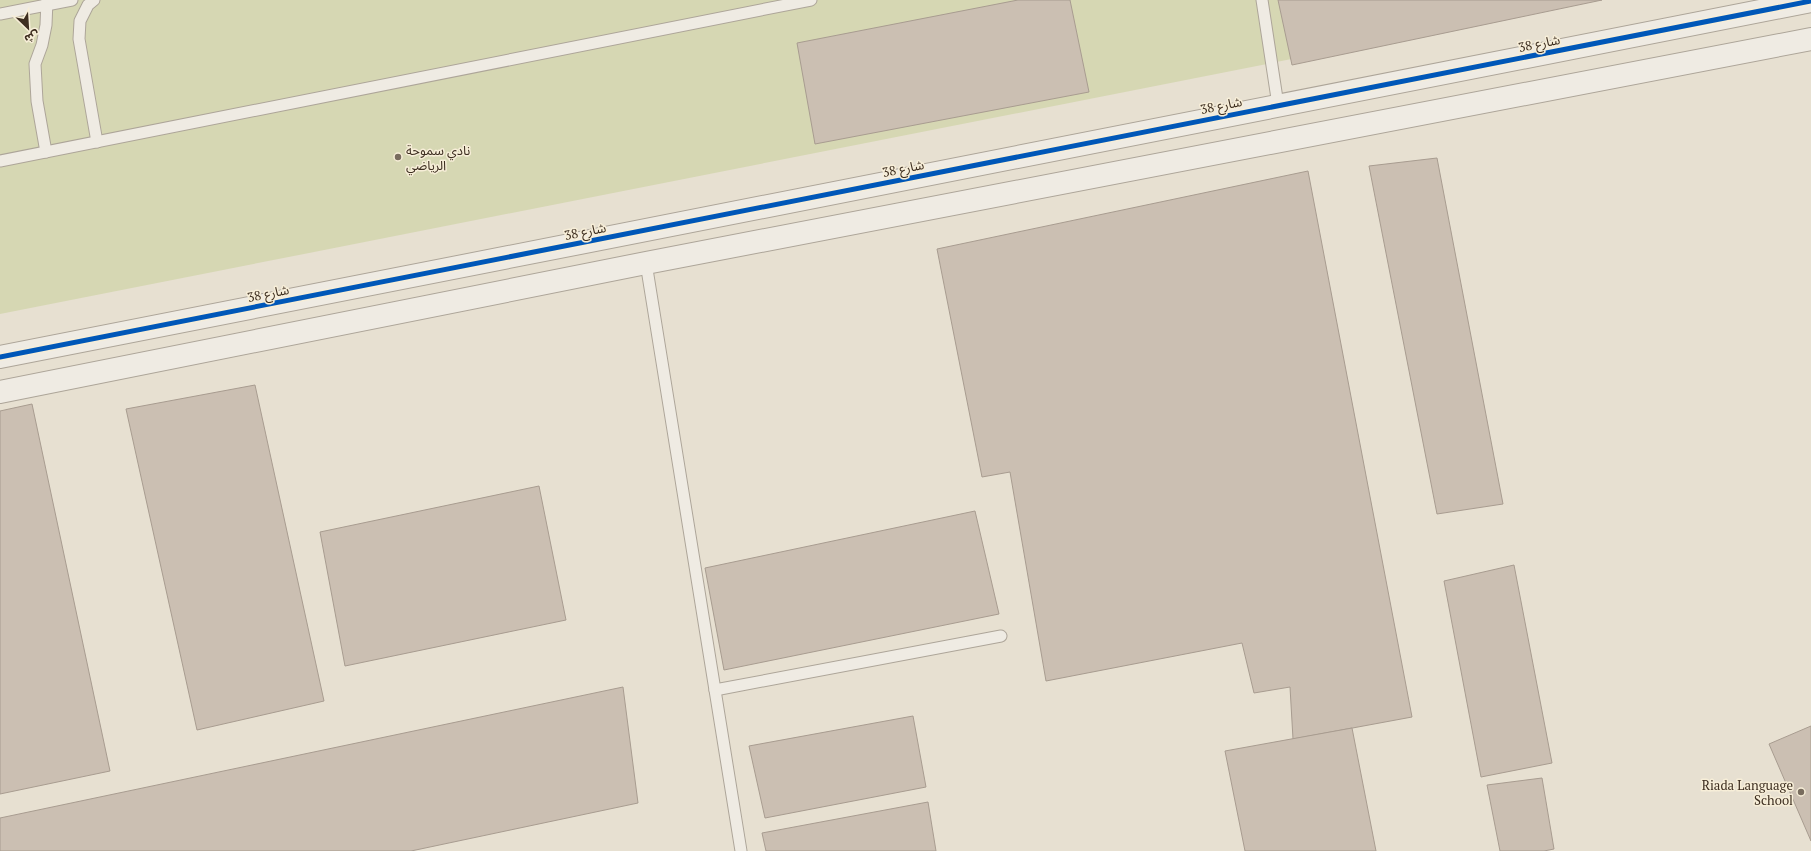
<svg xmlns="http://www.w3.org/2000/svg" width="1811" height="851" viewBox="0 0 1811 851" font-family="'PT Serif','Noto Sans Arabic',serif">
  <rect width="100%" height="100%" fill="#e7e0d1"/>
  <path fill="#d6d7b3" d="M0 0H1591L0 314Z"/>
  <g fill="#cbbfb2" stroke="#a89c90">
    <path d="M1018 0H1070L1089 92 815 144 797 43Z"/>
    <path d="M1278 0H1602L1292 65Z"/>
    <path d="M1437 158 1503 504 1437 514 1369 166Z"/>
    <path d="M1308 171 1412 717 1293 739 1290 687 1254 693 1242 643 1046 681 1010 472 982 477 937 249Z"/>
    <path d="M255 385 324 701 197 730 126 409Z"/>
    <path d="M32 404 110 771 0 794V411Z"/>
    <path d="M539 486 566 620 345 666 320 532Z"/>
    <path d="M975 511 999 614 724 670 705 568Z"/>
    <path d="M1514 565 1552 763 1481 777 1444 581Z"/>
    <path d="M623 687 638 803 411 851H0V818Z"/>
    <path d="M913 716 926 787 765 818 749 746Z"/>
    <path d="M1811 726V841L1769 744Z"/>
    <path d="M1352 728 1376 851H1245L1225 751Z"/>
    <path d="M1542 778 1554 849 1544 851H1500L1487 785Z"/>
    <path d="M928 802 936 851H766L762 833Z"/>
  </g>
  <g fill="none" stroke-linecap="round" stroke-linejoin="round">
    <defs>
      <g id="service">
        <path d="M94 0 88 5 80 21 79 39 97 142"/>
        <path d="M1262 0 1278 105"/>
        <path d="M0 14 72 0"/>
        <path d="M46 152 37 101 35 64 42 45 46 25 47 0"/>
        <path d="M0 161 811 0"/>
        <path d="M646 263 741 851"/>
        <path d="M715 690 1001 636"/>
      </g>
      <g id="tertiary">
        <path d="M0 357 1811 1"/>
        <path d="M0 392 646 263 1811 39"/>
      </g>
    </defs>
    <use href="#service" stroke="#ada599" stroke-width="13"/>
    <use href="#tertiary" stroke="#ada599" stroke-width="24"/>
    <use href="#service" stroke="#efebe3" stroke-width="11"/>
    <use href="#tertiary" stroke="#efebe3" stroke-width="22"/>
    <defs>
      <path id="cycleway" d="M0 357 1811 1"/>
    </defs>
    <use href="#cycleway" stroke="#f7eed8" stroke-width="8"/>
    <use href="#cycleway" stroke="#0057b8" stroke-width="5"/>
  </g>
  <g fill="#786c5e" stroke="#f7eed8" stroke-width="1.5">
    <circle cx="398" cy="157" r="4"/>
    <circle cx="1801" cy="792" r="4"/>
  </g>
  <g text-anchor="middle" stroke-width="3" stroke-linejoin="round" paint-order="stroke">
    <g font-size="13" fill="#3d2e20" stroke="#f7eed8">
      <text transform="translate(1539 43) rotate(-11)" y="5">شارع 38</text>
      <text transform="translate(1221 105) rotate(-11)" y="5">شارع 38</text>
      <text transform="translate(903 168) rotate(-11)" y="5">شارع 38</text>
      <text transform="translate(585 231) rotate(-11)" y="5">شارع 38</text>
      <text transform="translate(268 293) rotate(-11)" y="5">شارع 38</text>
    </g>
    <g font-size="13" fill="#3d2e20" stroke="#f7eed8" text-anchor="start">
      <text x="406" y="155">نادي سموحة<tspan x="406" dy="15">الرياضي</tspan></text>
      <text x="1793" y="790" text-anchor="end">Riada Language<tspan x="1793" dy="15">School</tspan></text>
    </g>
  </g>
  <g transform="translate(28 28) rotate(155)" stroke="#f7eed8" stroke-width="3" paint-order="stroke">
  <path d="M0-3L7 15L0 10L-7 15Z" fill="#3d2e20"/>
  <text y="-6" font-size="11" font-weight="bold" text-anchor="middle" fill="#3d2e20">ش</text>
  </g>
</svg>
